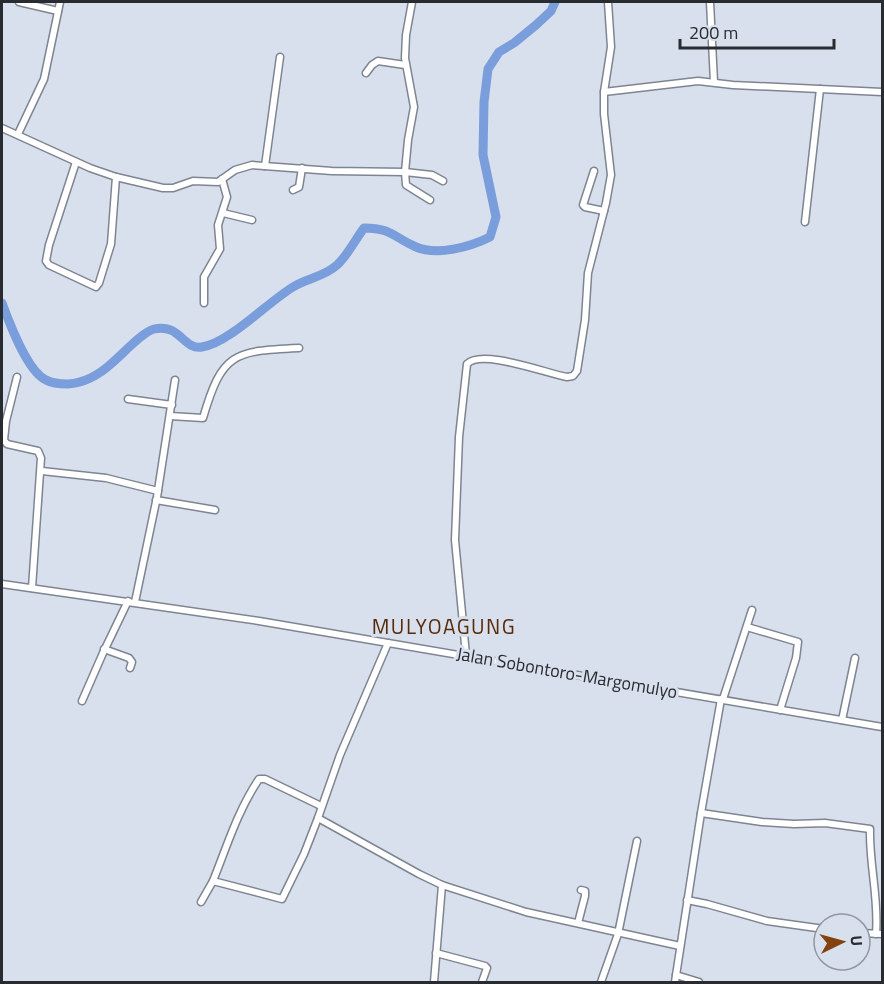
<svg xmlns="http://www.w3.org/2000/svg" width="884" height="984" viewBox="0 0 884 984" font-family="'Titillium Web',sans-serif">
  <rect width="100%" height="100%" fill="#d8dfed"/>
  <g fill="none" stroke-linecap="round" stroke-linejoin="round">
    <path stroke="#7a9ddc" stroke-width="9" d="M2 303C9 322 27 371 46 380 53 384 61 384 68 384 84 383 100 374 112 363 122 355 142 332 154 329 180 323 183 350 202 347 229 343 268 302 293 287 307 278 324 277 337 265 348 255 355 240 364 228 392 228 393 237 416 247 437 256 470 247 490 237L496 217 483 155 484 102 488 69 499 52 514 43 536 25 551 11 555 2"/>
    <defs>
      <g id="minor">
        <path d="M19 2 58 11"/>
        <path d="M710 2 714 82"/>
        <path d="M366 73 372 65 378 61 405 65"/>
        <path d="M604 92 611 47 608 2"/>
        <path d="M2 128 90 168 116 177 163 188H173L193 181 218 182 235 170 252 165 332 171 405 172 408 140 414 107 405 58 406 35 412 2"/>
        <path d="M18 134 44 79 60 2"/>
        <path d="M76 162 49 245 46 261 49 265 96 287 99 283 111 244 116 177"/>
        <path d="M265 166 280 57"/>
        <path d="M594 171 583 205 585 207 604 211"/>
        <path d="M293 190 299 187 302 168"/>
        <path d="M430 200 406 185 405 172 432 175 443 181"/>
        <path d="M223 213 252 220"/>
        <path d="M805 222 820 89"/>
        <path d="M204 303V277L220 249 218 225 227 197 222 179"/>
        <path d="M17 377 6 421 4 440 7 444 38 451 41 458 32 588"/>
        <path d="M128 399 172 405"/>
        <path d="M170 416 203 418C222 353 233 351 299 348"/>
        <path d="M42 471 106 478 158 491"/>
        <path d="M156 500 215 510"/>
        <path d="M2 584 259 621 882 727"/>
        <path d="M135 602 157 497 175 380"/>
        <path d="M747 627 798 642 796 658 780 710"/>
        <path d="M388 643 340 755 318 818 419 874 442 885 526 912 680 946"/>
        <path d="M104 649 129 658 132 662 130 668"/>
        <path d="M466 655 455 540 459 437 467 364C481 348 548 374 567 377L573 376 577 371 585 320 588 273 606 203 611 175 604 114V92L698 81 733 85 882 92"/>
        <path d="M723 699 752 610"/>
        <path d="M82 701 103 653 128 601"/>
        <path d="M842 720 855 658"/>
        <path d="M701 813 762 822 794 824 825 823 870 829C869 864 879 898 876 934"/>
        <path d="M318 818 304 854 282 899 213 881C227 846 238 810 259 779H265L321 806"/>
        <path d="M687 900 707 904 767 921 824 929"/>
        <path d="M201 902 213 881"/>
        <path d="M578 923 585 896V891L581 890"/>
        <path d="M860 933 882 934"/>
        <path d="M436 953 485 966 487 968 482 982"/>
        <path d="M676 975 699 982"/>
        <path d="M434 982 442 885"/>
        <path d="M601 982 618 934 637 841"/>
        <path d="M675 982 701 813 721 699"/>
      </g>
    </defs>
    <use href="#minor" stroke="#7e8591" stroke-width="9"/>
    <use href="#minor" stroke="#fff" stroke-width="6"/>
  </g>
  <g text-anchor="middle" stroke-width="6" stroke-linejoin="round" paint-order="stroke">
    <g font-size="18" fill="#282b30" stroke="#d8dfed">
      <text transform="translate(567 673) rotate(10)" y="6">Jalan Sobontoro-Margomulyo</text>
    </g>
    <g font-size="21" letter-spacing="1.5" fill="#572a08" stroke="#d8dfed">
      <text x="444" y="634">MULYOAGUNG</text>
    </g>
  </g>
  <rect width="884" height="984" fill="none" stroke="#282b30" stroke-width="6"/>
  <g transform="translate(842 942) rotate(85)"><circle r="28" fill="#d8dfed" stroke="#9297a1" stroke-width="1.5"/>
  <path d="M0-4.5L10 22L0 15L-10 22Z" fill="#84420f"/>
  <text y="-9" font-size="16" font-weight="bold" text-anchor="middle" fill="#282b30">U</text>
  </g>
  <path d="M680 39v9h154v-9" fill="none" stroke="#282b30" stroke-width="3"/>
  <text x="689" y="39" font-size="18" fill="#282b30" stroke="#d8dfed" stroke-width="4.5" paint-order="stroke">200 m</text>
</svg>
